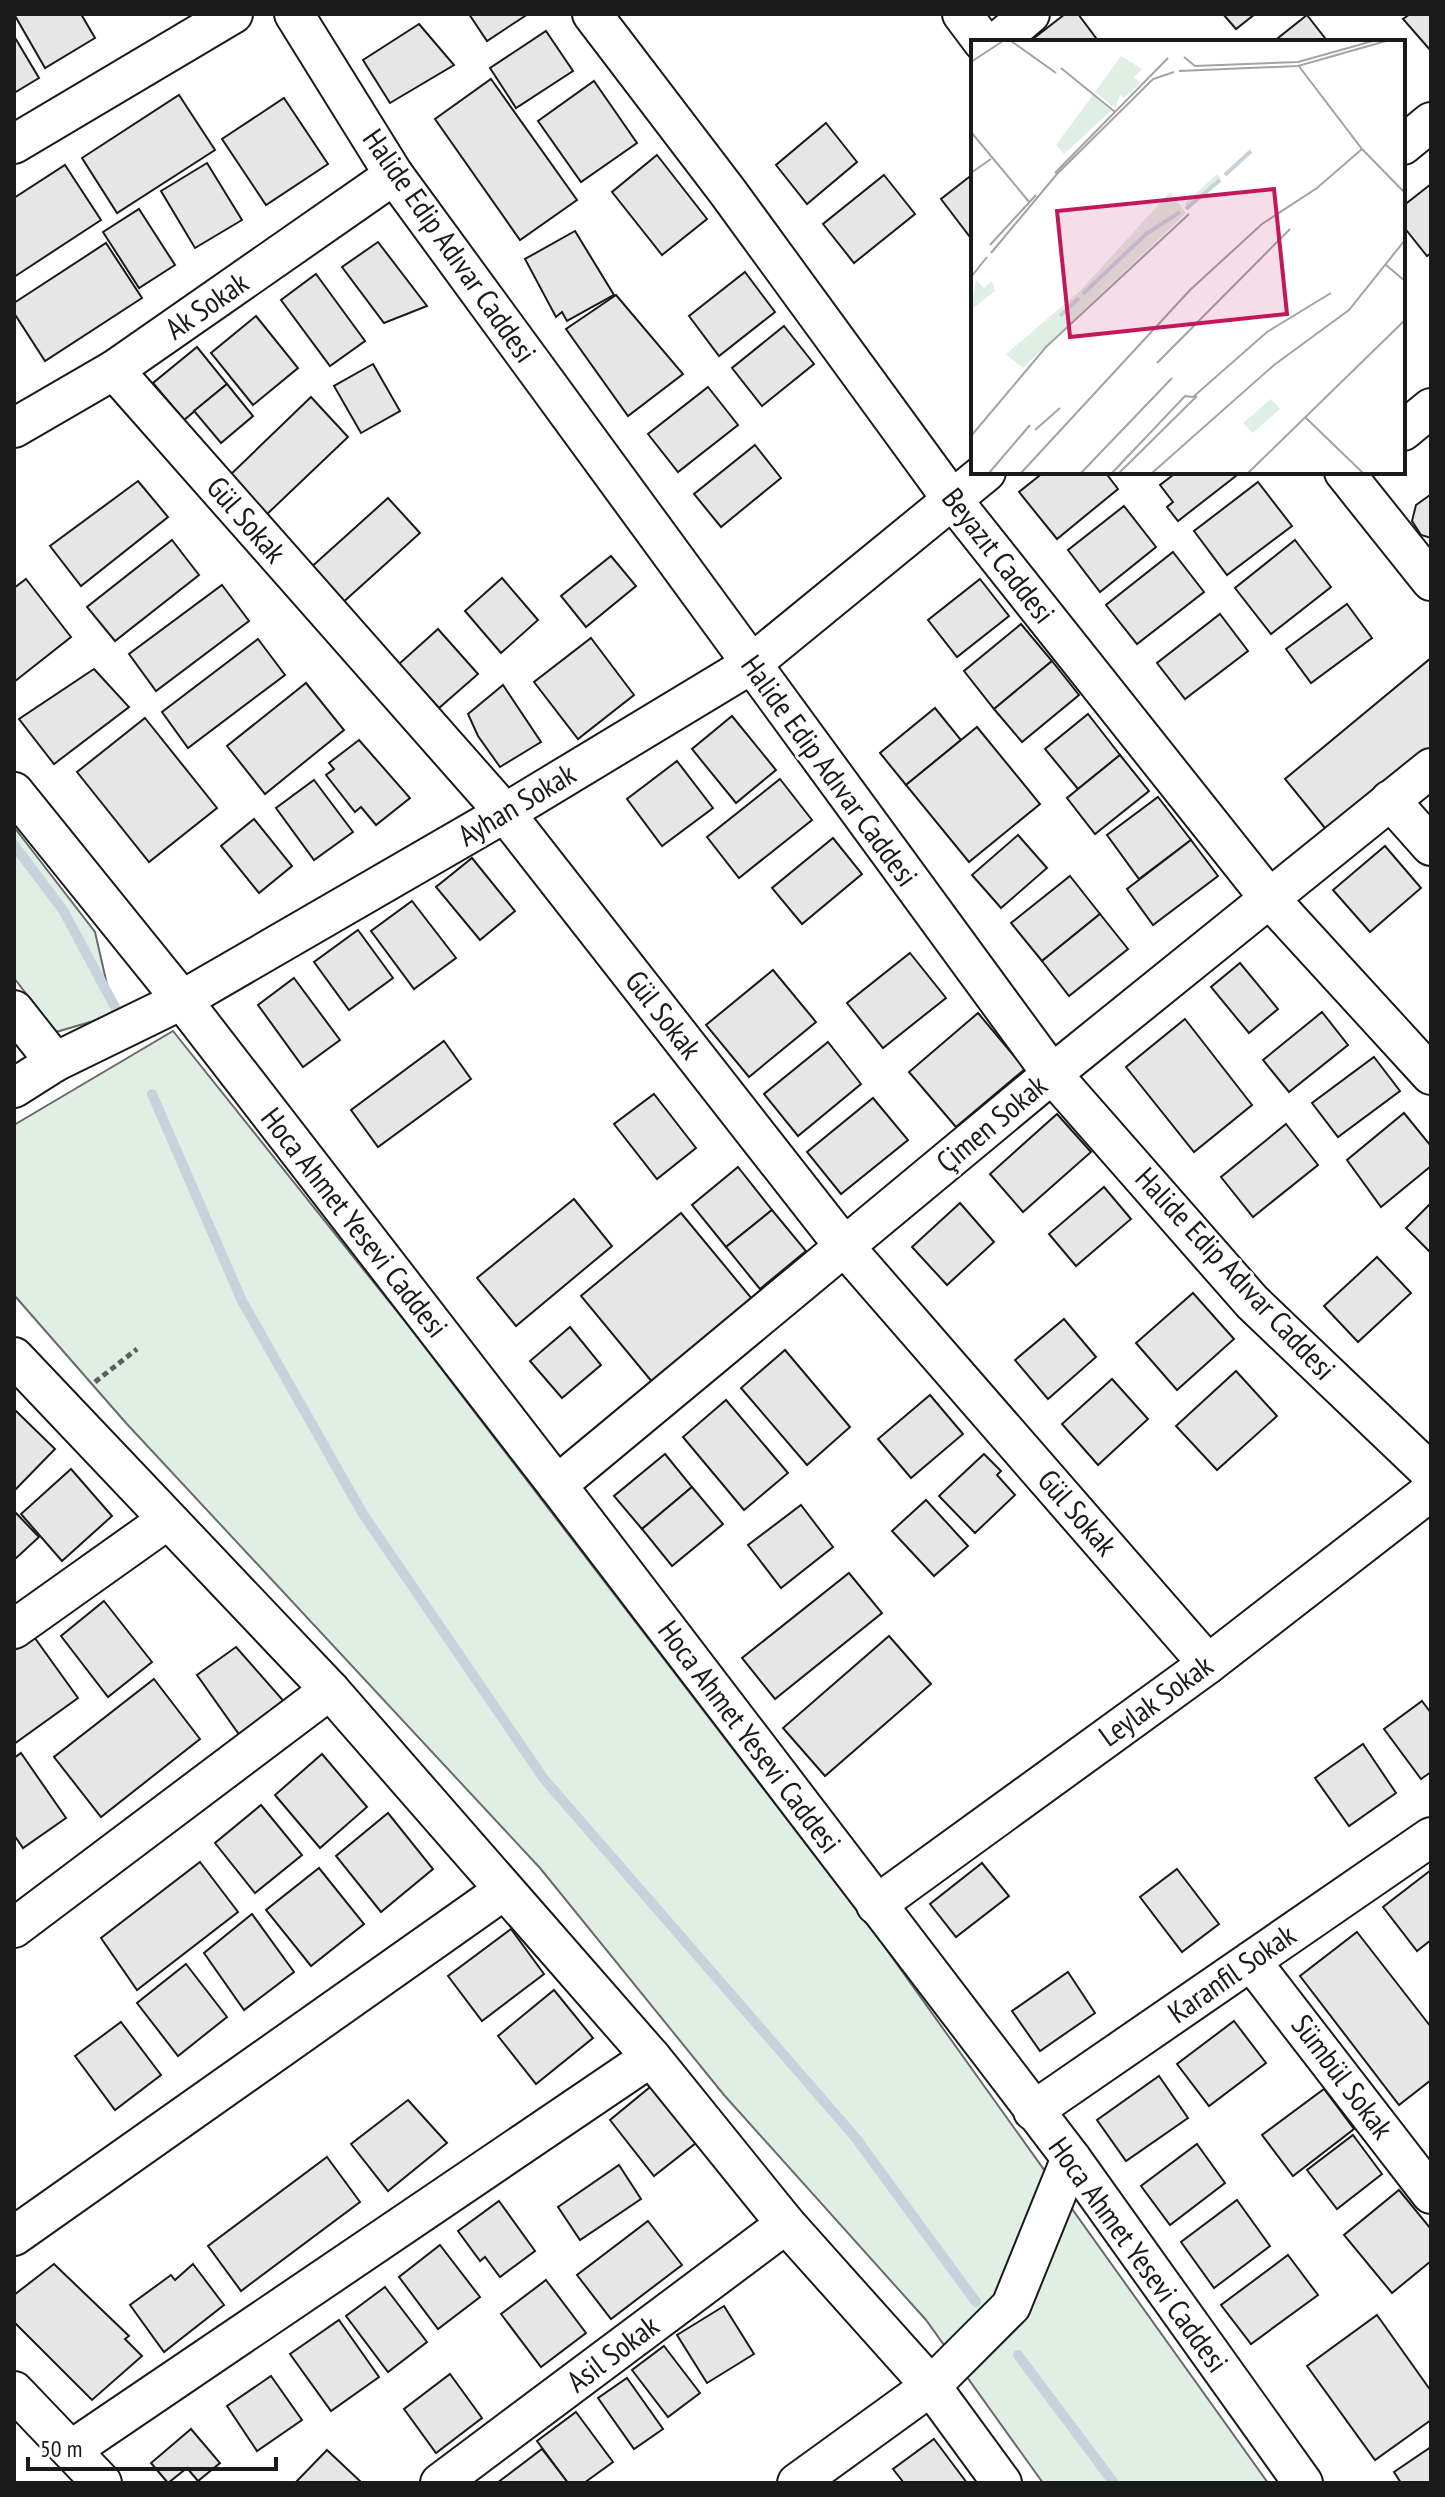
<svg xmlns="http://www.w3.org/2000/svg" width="1445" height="2497" viewBox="0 0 1445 2497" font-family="'PT Sans Narrow',sans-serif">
  <rect width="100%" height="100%" fill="#fff"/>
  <g fill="#e0efe3" stroke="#6a6a6a" stroke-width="2">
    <path d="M14 827 95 932 114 1015 56 1032 14 978Z"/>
    <path d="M173 1031 407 1324 884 1946 1268 2483H1043L926 2320 724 2095 540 1868 126 1423 14 1295V1125Z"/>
  </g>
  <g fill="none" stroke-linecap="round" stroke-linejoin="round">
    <g stroke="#c6d2dc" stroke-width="10">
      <path d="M14 845 63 910 122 1020"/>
      <path d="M152 1094 242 1301 363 1514 544 1779 855 2137 976 2302"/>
      <path d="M1018 2355 1114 2483"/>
    </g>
  </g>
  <g fill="#e6e6e6" stroke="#1a1a1a" stroke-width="2">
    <path d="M14 14H81L95 38 45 68Z"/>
    <path d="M469 14H528L487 41Z"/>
    <path d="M1065 14H1078L1099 42H1029Z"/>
    <path d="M1223 14H1255L1236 29Z"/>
    <path d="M1410 14H1431V51L1403 19Z"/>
    <path d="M1307 15 1328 42H1273Z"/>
    <path d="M419 24 454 65 390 103 363 60Z"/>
    <path d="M546 31 573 71 516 108 490 68Z"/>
    <path d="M14 36 39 78 14 93Z"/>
    <path d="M491 79 577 200 520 240 435 119Z"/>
    <path d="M594 81 637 143 581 182 538 121Z"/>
    <path d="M179 95 215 150 117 213 82 158Z"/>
    <path d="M284 98 328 164 266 205 222 139Z"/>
    <path d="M826 123 857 162 807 204 776 165Z"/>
    <path d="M657 155 707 219 662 255 612 192Z"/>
    <path d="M207 163 242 220 195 248 161 191Z"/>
    <path d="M65 165 101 220 14 277V198Z"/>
    <path d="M973 174V241L941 199Z"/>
    <path d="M884 175 915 214 854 263 823 224Z"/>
    <path d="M1431 184V253L1427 256 1403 226V206Z"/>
    <path d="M139 209 175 265 139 288 103 232Z"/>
    <path d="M575 231 614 295 567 321 562 312 556 317 525 259Z"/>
    <path d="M378 242 427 306 384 323 342 267Z"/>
    <path d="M106 243 142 298 45 361 14 313V303Z"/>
    <path d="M745 272 775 312 719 356 689 316Z"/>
    <path d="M316 274 365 341 330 366 281 300Z"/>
    <path d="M616 295 683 374 628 416 566 329Z"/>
    <path d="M256 316 298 368 253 405 211 353Z"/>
    <path d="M784 326 814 364 762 406 732 368Z"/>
    <path d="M197 347 227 384 184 420 153 383Z"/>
    <path d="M373 364 400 411 361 433 334 386Z"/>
    <path d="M227 384 253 416 221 443 194 411Z"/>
    <path d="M708 387 738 425 678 472 648 434Z"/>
    <path d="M311 397 348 437 264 517 227 478Z"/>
    <path d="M755 445 781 478 721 527 694 494Z"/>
    <path d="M1044 472H1105L1118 489 1057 539 1019 492Z"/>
    <path d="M1177 472H1241L1178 521 1167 507 1173 502 1160 485Z"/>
    <path d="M138 481 168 517 81 586 50 546Z"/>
    <path d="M1258 482 1292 526 1227 575 1194 531Z"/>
    <path d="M1430 495 1431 496V538L1421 535 1412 521 1416 505Z"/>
    <path d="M388 498 420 533 340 605 308 570Z"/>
    <path d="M1124 506 1156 547 1100 592 1068 550Z"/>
    <path d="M172 540 199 575 115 641 87 607Z"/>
    <path d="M1295 540 1331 587 1271 634 1235 588Z"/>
    <path d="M1173 552 1204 592 1137 644 1106 605Z"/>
    <path d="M611 556 636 586 586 627 561 596Z"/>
    <path d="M502 578 538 620 501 653 465 611Z"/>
    <path d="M26 579 71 637 14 682V588Z"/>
    <path d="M980 579 1009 616 957 657 928 620Z"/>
    <path d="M222 585 249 621 156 691 129 654Z"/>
    <path d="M1347 604 1372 638 1311 683 1286 649Z"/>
    <path d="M1220 614 1248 651 1185 699 1157 663Z"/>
    <path d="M1021 624 1052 661 994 709 964 671Z"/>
    <path d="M438 629 478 674 439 708 399 664Z"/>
    <path d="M591 638 634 695 578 739 534 682Z"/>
    <path d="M258 639 285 675 188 748 162 712Z"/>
    <path d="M1431 658V748L1329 833 1285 779Z"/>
    <path d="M1052 661 1079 695 1022 742 994 709Z"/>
    <path d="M94 669 129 707 54 764 19 719Z"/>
    <path d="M306 683 344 730 265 794 227 746Z"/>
    <path d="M503 685 541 742 500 767 478 736 468 714Z"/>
    <path d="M935 708 961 740 906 785 880 753Z"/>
    <path d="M1088 714 1120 755 1078 789 1045 749Z"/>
    <path d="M732 716 776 770 736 803 692 749Z"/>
    <path d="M145 718 217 808 149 862 77 772Z"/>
    <path d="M977 727 1040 804 969 862 906 785Z"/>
    <path d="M359 740 410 798 376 825 361 807 355 812 326 775 334 769 329 763Z"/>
    <path d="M1120 755 1149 791 1095 834 1067 798Z"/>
    <path d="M677 761 713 808 662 846 627 799Z"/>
    <path d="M780 779 812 820 739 878 707 837Z"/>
    <path d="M314 780 353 832 314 860 276 808Z"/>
    <path d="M1158 797 1191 840 1139 879 1107 835Z"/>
    <path d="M254 819 292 866 259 893 221 846Z"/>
    <path d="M1018 835 1047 868 1001 908 972 875Z"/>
    <path d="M833 838 862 874 802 924 772 888Z"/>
    <path d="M1191 840 1218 876 1153 925 1127 889Z"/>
    <path d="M1385 846 1421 888 1370 932 1333 890Z"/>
    <path d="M472 858 515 911 480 940 436 887Z"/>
    <path d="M1070 876 1100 914 1042 961 1011 923Z"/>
    <path d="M412 901 456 958 414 989 371 931Z"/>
    <path d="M1100 914 1128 949 1069 996 1042 961Z"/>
    <path d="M358 930 393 978 349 1010 314 962Z"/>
    <path d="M910 953 946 998 883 1048 847 1003Z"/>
    <path d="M1240 963 1278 1009 1249 1033 1211 987Z"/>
    <path d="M773 970 816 1022 749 1077 706 1025Z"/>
    <path d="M294 978 340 1040 303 1067 258 1005Z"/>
    <path d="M1322 1012 1348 1045 1289 1092 1263 1060Z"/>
    <path d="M978 1013 1025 1069 956 1127 909 1072Z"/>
    <path d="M1185 1019 1252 1105 1194 1152 1126 1067Z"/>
    <path d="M444 1041 471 1079 378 1147 351 1110Z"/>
    <path d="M828 1042 861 1084 798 1136 764 1094Z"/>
    <path d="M1374 1057 1400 1091 1338 1137 1312 1103Z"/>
    <path d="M654 1094 696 1148 657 1179 614 1124Z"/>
    <path d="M873 1098 908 1140 841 1194 807 1152Z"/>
    <path d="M1404 1113 1431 1146V1166L1381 1207 1347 1160Z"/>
    <path d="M1057 1114 1091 1152 1023 1212 990 1174Z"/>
    <path d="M1286 1124 1318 1165 1253 1217 1221 1177Z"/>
    <path d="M738 1167 772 1210 726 1247 692 1205Z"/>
    <path d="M1104 1187 1131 1219 1076 1266 1049 1234Z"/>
    <path d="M574 1199 612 1246 516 1326 477 1278Z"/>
    <path d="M960 1203 994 1242 947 1285 912 1247Z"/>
    <path d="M1431 1203V1253L1406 1228Z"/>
    <path d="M772 1210 806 1251 760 1289 726 1247Z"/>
    <path d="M681 1213 753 1300 653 1383 581 1296Z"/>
    <path d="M1377 1257 1411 1293 1358 1342 1324 1306Z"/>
    <path d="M1193 1293 1234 1339 1177 1390 1136 1343Z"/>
    <path d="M1064 1319 1096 1357 1048 1399 1015 1360Z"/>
    <path d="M570 1327 601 1365 562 1398 530 1361Z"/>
    <path d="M785 1350 850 1427 807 1465 741 1388Z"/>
    <path d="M1236 1371 1277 1416 1217 1470 1176 1426Z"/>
    <path d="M1112 1379 1148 1419 1098 1465 1062 1424Z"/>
    <path d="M930 1395 963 1434 911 1478 878 1439Z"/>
    <path d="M726 1400 788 1473 744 1510 683 1437Z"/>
    <path d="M16 1411 55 1449 14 1491V1413Z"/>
    <path d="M665 1454 692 1487 642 1529 614 1496Z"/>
    <path d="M984 1454 1001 1471 997 1475 1015 1495 975 1533 939 1496Z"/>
    <path d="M71 1469 112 1516 62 1561 21 1514Z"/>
    <path d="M692 1487 723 1524 672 1566 642 1529Z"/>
    <path d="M926 1500 968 1546 934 1576 892 1531Z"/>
    <path d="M801 1505 833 1547 781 1588 748 1545Z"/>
    <path d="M14 1511 39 1537 14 1560Z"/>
    <path d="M849 1573 882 1613 775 1699 742 1658Z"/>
    <path d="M104 1601 152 1662 108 1697 61 1636Z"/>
    <path d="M32 1634 78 1698 14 1744V1647Z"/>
    <path d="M889 1636 931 1684 825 1776 783 1728Z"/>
    <path d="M236 1647 288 1706 243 1740 197 1675Z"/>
    <path d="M154 1679 200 1739 101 1817 54 1757Z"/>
    <path d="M1422 1701 1431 1713V1772L1421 1779 1384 1729Z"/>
    <path d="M1363 1744 1396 1793 1349 1826 1315 1778Z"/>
    <path d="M21 1753 66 1818 23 1848 14 1835V1758Z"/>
    <path d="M322 1754 367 1807 320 1848 275 1795Z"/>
    <path d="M261 1805 302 1855 255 1893 215 1843Z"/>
    <path d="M388 1813 433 1869 381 1912 336 1856Z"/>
    <path d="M200 1862 238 1912 137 1990 101 1938Z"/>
    <path d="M982 1863 1009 1896 956 1937 930 1904Z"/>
    <path d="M319 1868 364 1924 311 1966 266 1910Z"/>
    <path d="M1177 1869 1219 1924 1182 1952 1140 1897Z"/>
    <path d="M1431 1870V1940L1417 1951 1383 1907Z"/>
    <path d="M252 1914 294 1972 244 2010 204 1953Z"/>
    <path d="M511 1929 544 1974 482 2021 448 1976Z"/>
    <path d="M1357 1932 1431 2027V2080L1399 2105 1300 1976Z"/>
    <path d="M186 1964 227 2017 178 2056 137 2003Z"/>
    <path d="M1068 1972 1095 2013 1040 2051 1012 2011Z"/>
    <path d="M554 1990 593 2038 536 2084 498 2036Z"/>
    <path d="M1234 2021 1266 2063 1209 2106 1177 2064Z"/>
    <path d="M121 2022 161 2075 115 2110 75 2056Z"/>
    <path d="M1159 2076 1188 2118 1126 2161 1097 2120Z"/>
    <path d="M655 2083 701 2139 654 2176 610 2120Z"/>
    <path d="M1324 2089 1354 2129 1293 2176 1262 2135Z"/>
    <path d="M408 2100 447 2143 388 2191 351 2144Z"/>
    <path d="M1353 2135 1382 2174 1337 2209 1307 2170Z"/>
    <path d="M1197 2144 1225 2183 1170 2225 1141 2186Z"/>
    <path d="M327 2157 360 2202 241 2291 208 2246Z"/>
    <path d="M619 2165 641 2199 580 2240 558 2207Z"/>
    <path d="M1399 2190 1431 2229V2261L1392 2293 1344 2235Z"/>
    <path d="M1237 2200 1270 2246 1214 2288 1181 2242Z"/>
    <path d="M499 2201 535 2251 500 2277 485 2257 480 2261 458 2231Z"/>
    <path d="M648 2221 682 2265 611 2319 577 2275Z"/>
    <path d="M440 2245 480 2297 438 2329 399 2277Z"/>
    <path d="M1288 2255 1318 2295 1251 2344 1221 2305Z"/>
    <path d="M54 2264 129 2336 125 2339 142 2356 92 2400 14 2322V2295Z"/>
    <path d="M193 2264 224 2305 164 2352 130 2305 171 2275 175 2280Z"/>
    <path d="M546 2280 586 2333 541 2367 501 2314Z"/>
    <path d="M385 2287 427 2342 388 2372 346 2316Z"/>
    <path d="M724 2306 754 2354 707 2383 677 2335Z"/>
    <path d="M1377 2315 1431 2391V2420L1375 2460 1307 2366Z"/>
    <path d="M339 2320 379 2377 331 2411 290 2354Z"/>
    <path d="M664 2346 700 2393 668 2417 632 2370Z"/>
    <path d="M450 2374 482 2418 436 2453 404 2409Z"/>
    <path d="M271 2376 302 2420 257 2451 227 2406Z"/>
    <path d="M627 2378 663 2429 634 2449 598 2398Z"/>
    <path d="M576 2412 613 2462 584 2483H568L537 2441Z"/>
    <path d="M191 2429 220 2463 198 2481 187 2468 168 2483 151 2463Z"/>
    <path d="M934 2439 967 2483H904L893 2469Z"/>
    <path d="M1431 2447V2483H1401L1394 2472Z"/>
    <path d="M542 2449 568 2483H497Z"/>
    <path d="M327 2450 362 2483H295Z"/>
  </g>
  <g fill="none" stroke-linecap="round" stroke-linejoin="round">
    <defs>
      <g id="minor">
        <path d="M294 14 394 175 1052 1074 1252 1302 1431 1473"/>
        <path d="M592 14 727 191 951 498 1269 898 1431 1075"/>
        <path d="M962 14 983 42"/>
        <path d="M997 42 1030 14"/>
        <path d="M14 144 233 14"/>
        <path d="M1403 145 1431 122"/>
        <path d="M114 370 505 813 844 1246 1208 1664"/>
        <path d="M14 428 114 370 394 175"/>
        <path d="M1403 431 1431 408"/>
        <path d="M1344 472 1431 581"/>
        <path d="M14 792 182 1000 557 1485 1071 2158 1303 2483"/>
        <path d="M1390 800 1431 846"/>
        <path d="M14 1010 55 1062"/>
        <path d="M14 1088 55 1062 182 1000 505 813 750 665 986 472"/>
        <path d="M14 1357 330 1690 651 2057 786 2224 931 2386 1002 2483"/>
        <path d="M557 1485 1052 1074 1431 768"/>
        <path d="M14 1629 166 1521"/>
        <path d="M876 1905 1208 1664 1431 1491"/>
        <path d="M14 1928 330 1690"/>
        <path d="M1251 1961 1431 2194"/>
        <path d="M1033 2111 1431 1837"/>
        <path d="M14 2236 503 1891"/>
        <path d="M14 2391 102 2483"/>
        <path d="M71 2450 651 2057"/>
        <path d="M440 2483 786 2224"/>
        <path d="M797 2483 931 2386 1011 2306 1071 2158"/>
      </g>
    </defs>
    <use href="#minor" stroke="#1a1a1a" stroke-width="42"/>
    <path stroke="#5f5f5f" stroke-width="5" stroke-dasharray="6 4" stroke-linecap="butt" d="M95 1382 137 1349"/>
    <use href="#minor" stroke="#fff" stroke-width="38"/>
  </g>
  <g text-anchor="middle" stroke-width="6" stroke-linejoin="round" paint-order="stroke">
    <g font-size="30" fill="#1a1a1a" stroke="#fff">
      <text transform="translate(449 246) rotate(55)" y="10">Halide Edip Adıvar Caddesi</text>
      <text transform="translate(207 306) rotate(-35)" y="10">Ak Sokak</text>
      <text transform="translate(246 520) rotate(49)" y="10">Gül Sokak</text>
      <text transform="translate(998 556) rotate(52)" y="10">Beyazıt Caddesi</text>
      <text transform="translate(829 771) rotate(54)" y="10">Halide Edip Adıvar Caddesi</text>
      <text transform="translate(517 805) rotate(-31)" y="10">Ayhan Sokak</text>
      <text transform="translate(663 1015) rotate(52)" y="10">Gül Sokak</text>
      <text transform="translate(992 1124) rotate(-40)" y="10">Çimen Sokak</text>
      <text transform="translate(354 1223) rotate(52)" y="10">Hoca Ahmet Yesevi Caddesi</text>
      <text transform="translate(1235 1274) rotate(47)" y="10">Halide Edip Adıvar Caddesi</text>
      <text transform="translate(1077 1513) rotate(49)" y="10">Gül Sokak</text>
      <text transform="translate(1156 1701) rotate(-36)" y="10">Leylak Sokak</text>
      <text transform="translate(749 1737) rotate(53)" y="10">Hoca Ahmet Yesevi Caddesi</text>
      <text transform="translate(1232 1974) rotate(-35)" y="10">Karanfil Sokak</text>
      <text transform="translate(1342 2077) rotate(53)" y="10">Sümbül Sokak</text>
      <text transform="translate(1138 2255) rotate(54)" y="10">Hoca Ahmet Yesevi Caddesi</text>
      <text transform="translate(613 2354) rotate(-37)" y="10">Asil Sokak</text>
    </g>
  </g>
  <g transform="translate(971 40)">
    <rect width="434" height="434" fill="#fff"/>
    <path d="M150 16 171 29 163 37 169 43 153 58 149 55 144 68 124 52ZM122 55 140 71 93 114 85 105ZM246 134 250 139 216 168 214 163ZM199 152 215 173 52 328 38 317 35 314 110 250ZM5 240 13 248 21 241 24 251 0 270ZM300 359 309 369 282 393 272 383Z" fill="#e0efe3"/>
    <path fill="none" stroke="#c6d2dc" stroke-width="4" d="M254 135 280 111M215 169 249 140M112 254 175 194 209 172M89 276 108 258"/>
    <path fill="none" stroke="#a3a3a3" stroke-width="2" d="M40 1 85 33M213 17 224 26 327 22 402 1M0 22 32 1M327 25 391 109 434 153M90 28 144 72M208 31 327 26 415 1M0 92 59 163M0 133 20 119M84 133 197 18M19 205 65 155M20 213 86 134 182 39 203 32M415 225 434 241M0 237 16 217M186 323 319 189M335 378 392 433M64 390 89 368M0 396 75 307 218 174M18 433 59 385M50 433 219 250 291 184 346 148 391 109M110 433 201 338M141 433 214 356 222 357 296 292 360 253M148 433 226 356M181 433 303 325 378 270 434 200M277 433 434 280"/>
    <path fill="#c2185b" fill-opacity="0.15" stroke="#c2185b" stroke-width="4" d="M303 149 316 274 99 297 86 171Z"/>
    <rect width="434" height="434" fill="none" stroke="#1a1a1a" stroke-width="4"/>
  </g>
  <rect width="1445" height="2497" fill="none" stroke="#1a1a1a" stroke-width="32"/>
  <path d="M28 2457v12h248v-12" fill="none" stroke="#1a1a1a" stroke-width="4"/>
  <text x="40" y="2457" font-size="24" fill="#1a1a1a" stroke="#ffffff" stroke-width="6" paint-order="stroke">50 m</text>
</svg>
